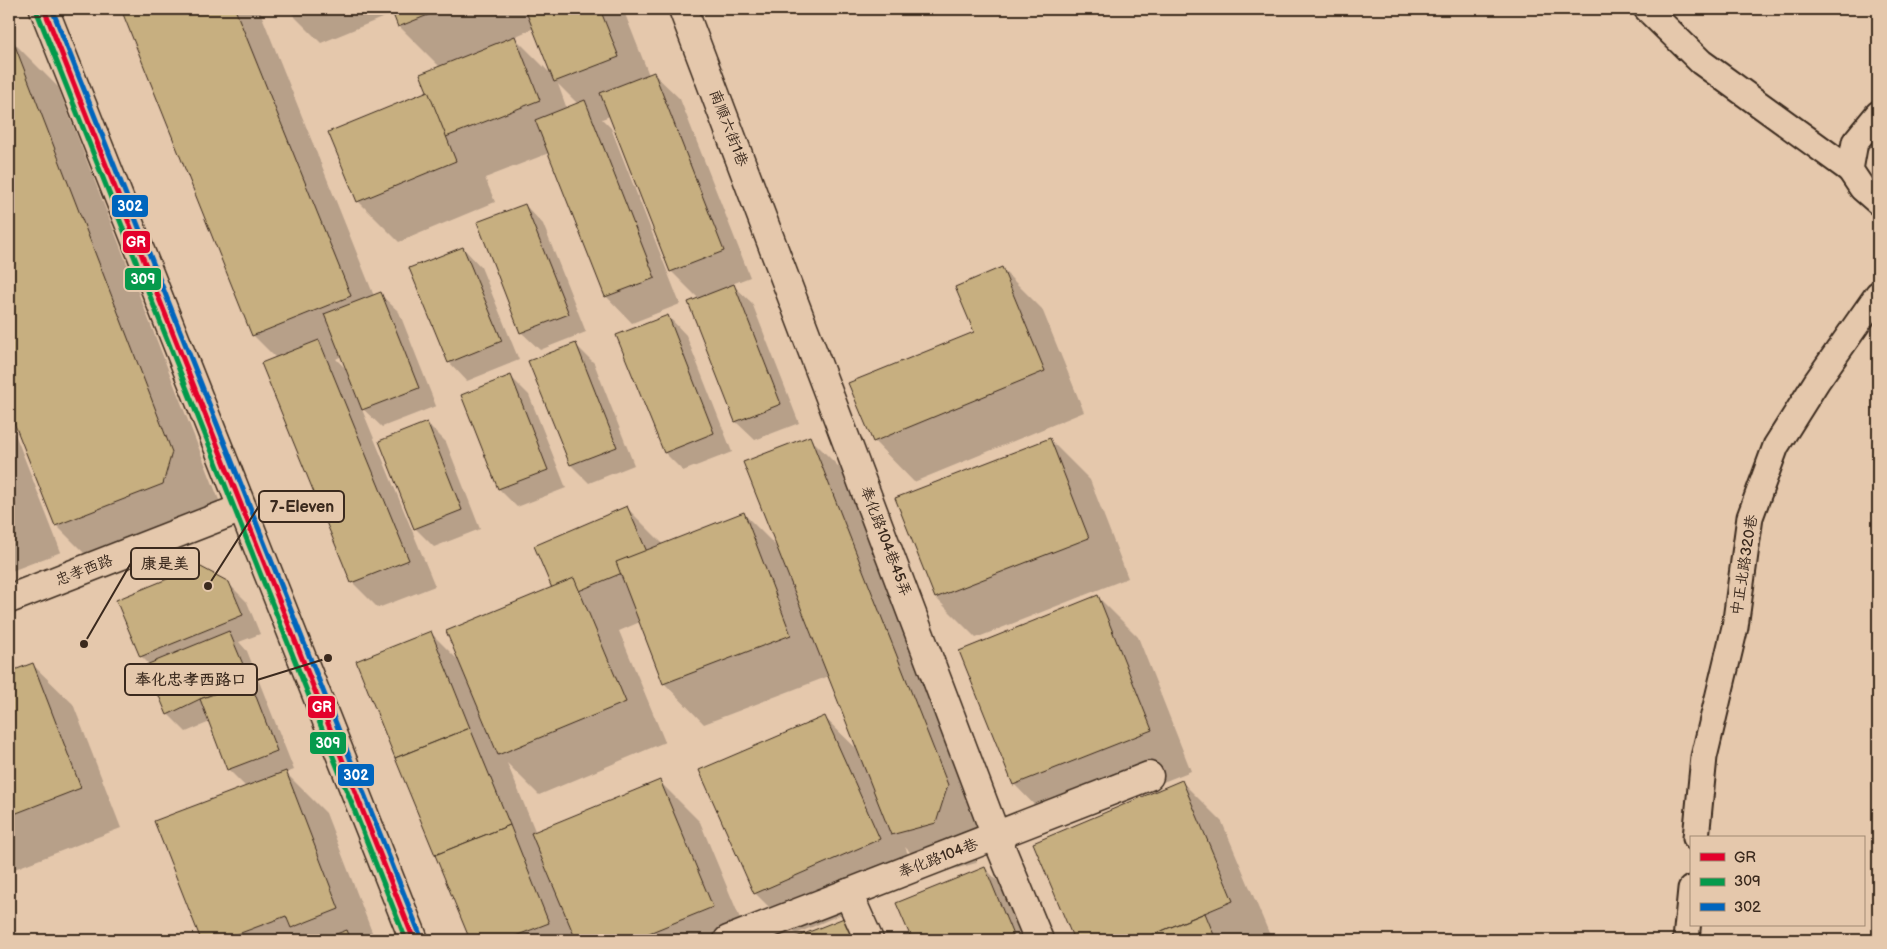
<svg xmlns="http://www.w3.org/2000/svg" width="1887" height="949" viewBox="0 0 1887 949" font-family="'Balsamiq Sans','LXGW WenKai TC',sans-serif">
  <rect width="100%" height="100%" fill="#e5c8ac"/>
  <filter id="ink" filterUnits="userSpaceOnUse"><feTurbulence type="fractalNoise" baseFrequency=".02" numOctaves="2"/><feDisplacementMap in="SourceGraphic" scale="10" xChannelSelector="R" yChannelSelector="G"/><feConvolveMatrix kernelMatrix="1 2 1 2 8 2 1 2 1" color-interpolation-filters="sRGB"/></filter>
  <g filter="url(#ink)">
    <g fill="#0003" fill-rule="evenodd">
      <path d="M122 9H259L374 296 380 294 399 312 436 406 382 427 361 407 435 586 378 608 352 582 276 358 253 335ZM342 356 348 371 336 359Z"/>
      <path d="M287 9H623L649 75 653 73 680 99 750 277 732 284 752 303 799 423 755 440 736 422 689 303 699 299 671 271 610 116 602 119 611 128 680 304 632 323 606 296 549 153 485 178 495 202 399 242 358 201 429 91 440 67 399 26 394 13 321 43ZM534 28 552 75 514 37ZM558 84 578 104 567 109Z"/>
      <path d="M9 38 58 87 219 500 210 531 103 572 56 525 9 406Z"/>
      <path d="M525 205 543 224 586 332 540 350 521 332Z"/>
      <path d="M463 248 481 267 519 360 467 381 449 362Z"/>
      <path d="M1002 269 1042 309 1084 412 914 482 874 441 976 332Z"/>
      <path d="M668 316 686 335 732 452 683 471 665 453 618 336Z"/>
      <path d="M575 344 594 363 634 465 589 483 571 465Z"/>
      <path d="M511 377 529 395 566 488 517 507 499 489Z"/>
      <path d="M427 423 446 442 480 529 434 547 415 528Z"/>
      <path d="M9 428 15 434 61 552 9 572Z"/>
      <path d="M810 438 850 478 988 827 976 863 933 875 905 847 919 880 796 934 756 894 701 771 824 717 860 752 829 676 704 724 664 683 640 622 619 631 665 742 539 795 507 763 536 833 659 781 700 822 749 940H471L358 661 430 632 460 662 553 588 627 508 664 545 744 514 779 549Z"/>
      <path d="M1049 439 1090 480 1128 578 976 638 936 598Z"/>
      <path d="M228 583 247 602 260 634 239 642 247 651 294 770 286 773 326 813 375 940H202L156 821 246 787 228 769 210 722 186 732 168 714 149 664 141 656Z"/>
      <path d="M1098 597 1138 637 1191 771 1054 825 1014 784Z"/>
      <path d="M32 664 73 704 121 828 9 871V673Z"/>
      <path d="M1182 782 1222 822 1272 940H1075L1035 844Z"/>
      <path d="M985 868 1025 909 1038 940H913L898 904Z"/>
      <path d="M844 919 865 940H791Z"/>
    </g>
    <g fill="#c7af80" stroke="#3b2a1e">
      <path d="M121 9H235L351 296 252 336Z"/>
      <path d="M391 9H443L398 27Z"/>
      <path d="M525 9H600L619 57 554 82Z"/>
      <path d="M9 36 12 38 172 452 163 484 55 526 9 410Z"/>
      <path d="M515 36 540 100 446 137 420 74Z"/>
      <path d="M654 72 724 251 670 272 600 93Z"/>
      <path d="M428 91 456 161 357 202 328 132Z"/>
      <path d="M585 100 655 278 605 297 535 120Z"/>
      <path d="M525 204 569 314 520 333 477 222Z"/>
      <path d="M463 247 502 341 448 363 409 268Z"/>
      <path d="M1002 267 1045 371 873 442 848 383 974 332 955 287Z"/>
      <path d="M734 284 781 404 735 422 688 302Z"/>
      <path d="M381 292 419 388 362 410 324 314Z"/>
      <path d="M668 315 714 433 664 453 616 335Z"/>
      <path d="M319 340 409 560 351 583 261 363Z"/>
      <path d="M576 343 617 447 570 465 528 361Z"/>
      <path d="M511 375 548 470 498 489 461 395Z"/>
      <path d="M427 422 462 510 414 529 379 441Z"/>
      <path d="M810 436 948 785 936 823 891 835 743 462Z"/>
      <path d="M1050 438 1089 538 935 598 895 498Z"/>
      <path d="M9 489 15 504 9 507Z"/>
      <path d="M627 506 651 561 557 600 534 546Z"/>
      <path d="M744 512 791 635 663 684 616 562Z"/>
      <path d="M199 566 229 582 243 615 140 657 116 600Z"/>
      <path d="M574 578 626 702 498 755 446 631Z"/>
      <path d="M1098 595 1152 730 1013 785 959 651Z"/>
      <path d="M229 631 250 681 200 699 167 715 146 665Z"/>
      <path d="M431 631 470 728 395 758 356 661Z"/>
      <path d="M33 663 81 788 9 816V672Z"/>
      <path d="M250 681 277 751 227 770 200 699Z"/>
      <path d="M825 716 880 839 754 894 699 770Z"/>
      <path d="M470 728 510 825 435 855 395 758Z"/>
      <path d="M286 771 339 909 291 928 286 916 222 940H201L154 821Z"/>
      <path d="M660 780 713 907 632 940H576L531 833Z"/>
      <path d="M1182 780 1233 901 1140 940H1074L1033 843Z"/>
      <path d="M510 825 549 923 505 940H470L435 855Z"/>
      <path d="M985 867 1015 940H912L896 903Z"/>
      <path d="M1205 913 1216 940H1140Z"/>
      <path d="M844 918 853 940H789Z"/>
      <path d="M347 930 351 940H320Z"/>
    </g>
    <g fill="none" stroke-linecap="round" stroke-linejoin="round">
      <defs>
        <g id="lane">
          <path d="M1647 9 1701 62 1850 170"/>
          <path d="M1878 114 1855 142 1850 170 1862 188 1878 202"/>
          <path d="M1696 838 1704 757 1735 627 1750 517 1776 446 1817 381 1878 294"/>
          <path d="M1686 940 1691 889"/>
        </g>
        <g id="street">
          <path d="M44 9 414 940"/>
          <path d="M683 9 996 836 1039 940"/>
          <path d="M9 599 242 508"/>
          <path d="M848 893 869 940"/>
          <path d="M728 940 1149 776"/>
        </g>
      </defs>
      <use href="#lane" stroke="#3b2a1e" stroke-width="29"/>
      <use href="#street" stroke="#3b2a1e" stroke-width="31"/>
      <use href="#lane" stroke="#e5c8ac" stroke-width="25"/>
      <use href="#street" stroke="#e5c8ac" stroke-width="28"/>
      <defs>
        <path id="bus-1" d="M44 9 414 940"/>
        <path id="bus-2" d="M37 12 406 940"/>
        <path id="bus-3" d="M52 9 421 937"/>
      </defs>
      <use href="#bus-1" stroke="#e5c8ac" stroke-width="9"/>
      <use href="#bus-2" stroke="#e5c8ac" stroke-width="9"/>
      <use href="#bus-3" stroke="#e5c8ac" stroke-width="9"/>
      <use href="#bus-1" stroke="#e4002b" stroke-width="5"/>
      <use href="#bus-2" stroke="#069a4c" stroke-width="5"/>
      <use href="#bus-3" stroke="#0065bd" stroke-width="5"/>
    </g>
  </g>
  <g text-anchor="middle" stroke-width="4" stroke-linejoin="round" paint-order="stroke">
    <g font-size="15" fill="#3b2a1e" stroke="#e5c8ac">
      <text transform="translate(729 128) rotate(69)" y="5">南順六街1巷</text>
      <text transform="translate(886 541) rotate(69)" y="5">奉化路104巷45弄</text>
      <text transform="translate(1744 565) rotate(-81)" y="5">中正北路320巷</text>
      <text transform="translate(84 570) rotate(-21)" y="5">忠孝西路</text>
      <text transform="translate(938 858) rotate(-21)" y="5">奉化路104巷</text>
    </g>
  </g>
  <path fill="none" stroke="#3b2a1e" stroke-width="2" d="M208 586L259 506M84 644L131 563M328 658L257 680"/>
  <g fill="#3b2a1e" stroke="#e5c8ac" stroke-width="2">
    <circle cx="208" cy="586" r="5"/>
    <circle cx="84" cy="644" r="5"/>
    <circle cx="328" cy="658" r="5"/>
  </g>
  <g fill="#e5c8ac" stroke="#3b2a1e" stroke-width="2">
    <rect x="259" y="491" width="85" height="31" rx="5"/>
    <rect x="131" y="548" width="68" height="31" rx="5"/>
    <rect x="125" y="664" width="132" height="31" rx="5"/>
  </g>
  <g font-size="16" text-anchor="middle" font-weight="bold" fill="#3b2a1e">
    <text x="302" y="512">7-Eleven</text>
    <text x="165" y="569">康是美</text>
    <text x="191" y="685">奉化忠孝西路口</text>
  </g>
  <g stroke="#e5c8ac" stroke-width="2">
    <rect x="111" y="194" width="38" height="24" rx="5" fill="#0065bd"/>
    <rect x="122" y="230" width="29" height="24" rx="5" fill="#e4002b"/>
    <rect x="124" y="267" width="38" height="24" rx="5" fill="#069a4c"/>
    <rect x="307" y="695" width="29" height="24" rx="5" fill="#e4002b"/>
    <rect x="309" y="731" width="38" height="24" rx="5" fill="#069a4c"/>
    <rect x="337" y="763" width="38" height="24" rx="5" fill="#0065bd"/>
  </g>
  <g font-size="14" text-anchor="middle" font-weight="bold" fill="#fff">
    <text x="130" y="211">302</text>
    <text x="136" y="247">GR</text>
    <text x="143" y="284">309</text>
    <text x="322" y="712">GR</text>
    <text x="328" y="748">309</text>
    <text x="356" y="780">302</text>
  </g>
  <rect width="1887" height="949" fill="none" stroke="#e5c8ac" stroke-width="30"/>
  <rect x="15" y="15" width="1857" height="919" fill="none" stroke="#3b2a1e" stroke-width="2" filter="url(#ink)"/>
  <rect x="1690" y="836" width="175" height="90" fill="#e5c8ac" stroke="#a18973"/>
  <rect x="1700" y="853" width="25" height="8" fill="#e4002b" stroke="#a18973"/>
  <text x="1734" y="862" font-size="15" fill="#3b2a1e">GR</text>
  <rect x="1700" y="878" width="25" height="8" fill="#069a4c" stroke="#a18973"/>
  <text x="1734" y="886" font-size="15" fill="#3b2a1e">309</text>
  <rect x="1700" y="903" width="25" height="8" fill="#0065bd" stroke="#a18973"/>
  <text x="1734" y="912" font-size="15" fill="#3b2a1e">302</text>
</svg>
